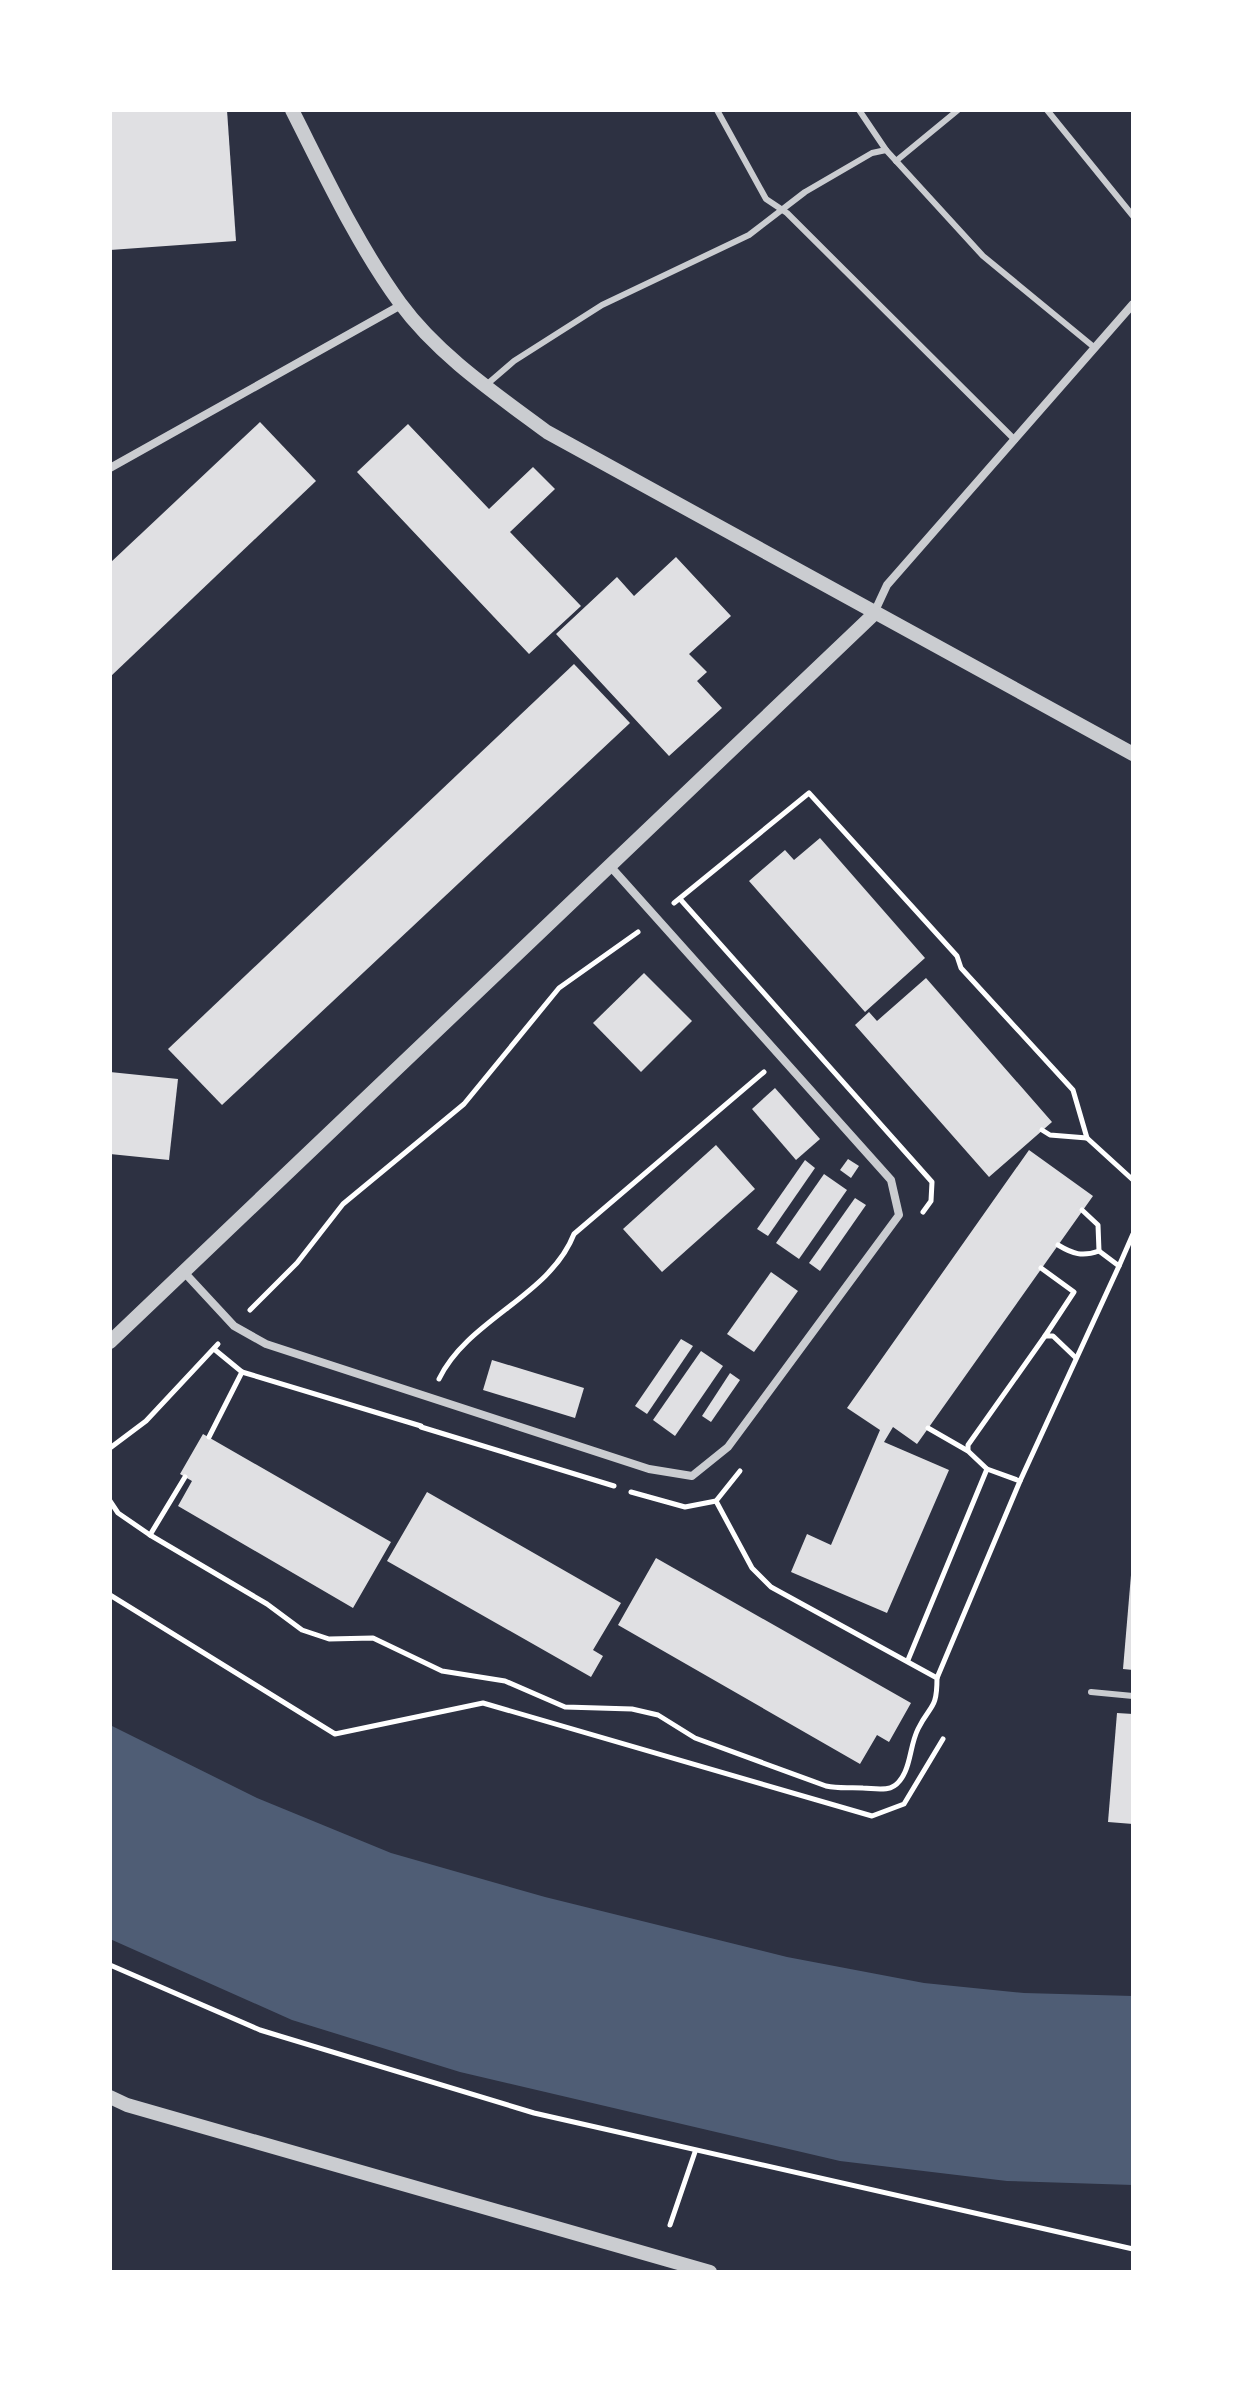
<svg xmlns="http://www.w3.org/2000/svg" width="1243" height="2382" viewBox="0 0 1243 2382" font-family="'DM Sans',sans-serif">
  <rect width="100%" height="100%" fill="#2d3142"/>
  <path fill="#4f5d75" d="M110 1725 257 1798 391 1853 545 1897 787 1957 924 1983 1024 1993 1133 1996V2185L1007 2181 840 2161 460 2072 292 2020 110 1939Z"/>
  <g fill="#e0e0e3">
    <path d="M110 110H227L236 241 110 250Z"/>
    <path d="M260 422 316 481 110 677V563Z"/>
    <path d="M408 424 489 509 533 467 555 489 510 532 581 606 529 654 357 472Z"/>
    <path d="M676 557 731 616 689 654 707 672 697 681 722 708 669 756 556 634 617 577 634 596Z"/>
    <path d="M574 664 630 723 222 1105 168 1049Z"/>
    <path d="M820 838 925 958 865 1012 749 881 785 850 794 860Z"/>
    <path d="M644 973 692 1021 641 1072 593 1023Z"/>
    <path d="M926 978 1052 1122 989 1177 855 1025 869 1012 877 1021Z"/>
    <path d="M110 1072 178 1079 169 1160 110 1154Z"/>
    <path d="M775 1088 820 1139 796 1160 752 1109Z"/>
    <path d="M716 1145 755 1189 662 1272 623 1229Z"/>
    <path d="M1029 1150 1093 1196 917 1444 893 1427 884 1442 949 1470 887 1613 791 1572 807 1534 831 1545 880 1430 847 1408Z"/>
    <path d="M848 1159 859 1166 851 1178 840 1170Z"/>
    <path d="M805 1160 815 1168 768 1236 757 1229Z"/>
    <path d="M824 1174 847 1190 799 1259 776 1243Z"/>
    <path d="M855 1198 866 1205 820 1271 809 1263Z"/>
    <path d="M771 1272 798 1291 754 1352 727 1334Z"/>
    <path d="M681 1339 693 1346 647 1414 635 1406Z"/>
    <path d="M701 1351 723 1366 675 1436 653 1420Z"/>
    <path d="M492 1360 584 1388 575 1418 483 1390Z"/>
    <path d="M730 1373 740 1380 711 1422 702 1416Z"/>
    <path d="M203 1434 391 1542 353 1608 178 1506 192 1481 180 1474Z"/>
    <path d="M427 1492 621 1603 593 1650 603 1656 591 1677 387 1561Z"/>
    <path d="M656 1558 911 1703 889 1742 877 1735 860 1764 618 1625Z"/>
    <path d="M1131 1575H1133V1670L1123 1669Z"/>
    <path d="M1117 1713 1133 1714V1824L1108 1822Z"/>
  </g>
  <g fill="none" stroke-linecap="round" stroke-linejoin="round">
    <g stroke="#fff" stroke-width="5">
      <path d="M680 899 932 1182 931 1201 923 1212"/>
      <path d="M674 903 809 793 957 956 961 968 1073 1090 1087 1138"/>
      <path d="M1042 1130 1050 1135 1087 1138 1133 1180"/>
      <path d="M1058 1245C1073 1254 1082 1257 1099 1251L1098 1225 1082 1210"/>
      <path d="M1099 1251 1119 1266 1133 1234"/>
      <path d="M1041 1268 1074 1292 1045 1336H1053L1076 1358"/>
      <path d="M250 1310 297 1263 343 1204 464 1104 559 988 638 932"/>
      <path d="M242 1372 421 1426"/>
      <path d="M439 1379C468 1319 550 1296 574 1234L764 1072"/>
      <path d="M421 1427 614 1486"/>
      <path d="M209 1437 242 1372 214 1349"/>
      <path d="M110 1448 146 1421 218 1344"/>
      <path d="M968 1450V1445L1045 1336"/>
      <path d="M1020 1481 1119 1266"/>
      <path d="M631 1492 685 1507 716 1501 740 1471"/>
      <path d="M110 1501 118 1513 150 1535 185 1477"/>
      <path d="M150 1535 267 1604 302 1630 329 1639 373 1638 442 1671 505 1681 565 1707 632 1709 658 1715 695 1738 826 1786C840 1789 850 1787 863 1788 882 1789 895 1794 905 1772 911 1759 911 1743 918 1729 930 1704 937 1711 937 1678L771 1587 752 1568 716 1501"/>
      <path d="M110 1595 335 1734 483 1703 872 1816 904 1804 943 1739"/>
      <path d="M908 1660 987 1469 968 1451 928 1428"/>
      <path d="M937 1678 1020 1481 987 1469"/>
      <path d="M110 1965 260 2030 534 2113 1133 2249"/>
      <path d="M670 2225 695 2152"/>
    </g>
    <g stroke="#caccd0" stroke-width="6">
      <path d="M717 110 766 199 787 213 1015 440"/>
      <path d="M859 110 886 150"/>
      <path d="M1047 110 1133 216"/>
      <path d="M896 161 958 110"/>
      <path d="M485 386 514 361 602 305 749 235 805 192 872 153 886 150 983 256 1095 348"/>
      <path d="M1091 1692 1133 1696"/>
    </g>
    <g stroke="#caccd0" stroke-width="8">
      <path d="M110 468 401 305"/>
      <path d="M874 613 887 585 1133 304"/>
      <path d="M183 1271 234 1326 266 1344 649 1469 692 1476 728 1447 899 1215 891 1180 610 866"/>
    </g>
    <g stroke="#caccd0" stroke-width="14">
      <path d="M292 110C325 175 357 244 400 303 438 355 496 394 547 432L1133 754"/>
      <path d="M110 1342 874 614"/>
      <path d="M110 2097 127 2105 710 2272"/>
    </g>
  </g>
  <rect width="1243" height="2382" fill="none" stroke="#ffffff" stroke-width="224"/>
</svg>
